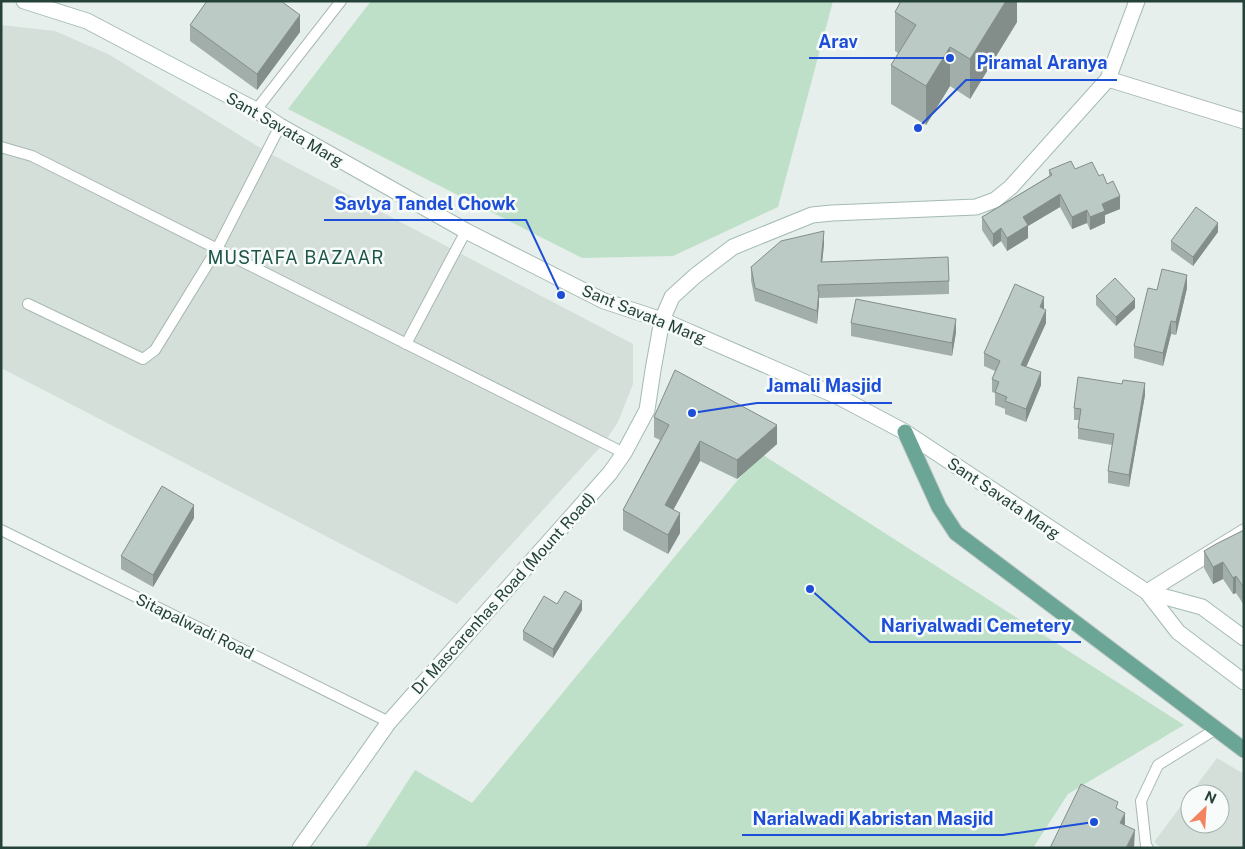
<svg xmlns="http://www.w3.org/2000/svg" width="1245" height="849" viewBox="0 0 1245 849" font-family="'Public Sans',sans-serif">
  <rect width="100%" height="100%" fill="#e6efeb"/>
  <g fill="#d4dfda">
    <path d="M1 25 55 31 110 55 267 152 633 344V384L618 422 604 443 457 604 1 368Z"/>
    <path d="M1217 758 1244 774V848H1161L1154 842 1190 794V824H1220V794H1190Z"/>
  </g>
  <g fill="#bfe0c8">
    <path d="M371 1H833L778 207 673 256 582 258 288 109Z"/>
    <path d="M760 453 1184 725 1068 794 1033 848H365L415 770 472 803Z"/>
  </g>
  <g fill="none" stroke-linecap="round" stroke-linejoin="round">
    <defs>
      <g id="lane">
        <path d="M256 110 341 1"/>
        <path d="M1 147 32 156 624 453"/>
        <path d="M28 304 143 359 155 350 217 249 280 126"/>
        <path d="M406 344 466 231"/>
        <path d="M1 530 389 722"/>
        <path d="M1148 848 1146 846 1141 801 1158 765 1216 729"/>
      </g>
      <g id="street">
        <path d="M1108 79 1244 121"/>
        <path d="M1147 592 1244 532"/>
      </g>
      <g id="secondary">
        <path d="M24 1 87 21 256 110 280 126 466 231 604 301 662 320 839 397 905 432 1147 592 1178 632 1244 682"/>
        <path d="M1147 592 1202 607 1244 638"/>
        <path d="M300 848 389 722 610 473 624 453 647 410 653 370 662 320 672 297 695 276 733 247 812 215 832 213 976 207 995 200 1011 187 1108 79 1137 1"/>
      </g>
      <path id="primary" d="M905 432 939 507 956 533 1244 750"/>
    </defs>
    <use href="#lane" stroke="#a8b8b2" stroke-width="12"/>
    <use href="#street" stroke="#a8b8b2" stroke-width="17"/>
    <use href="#secondary" stroke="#a4bbb3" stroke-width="17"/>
    <use href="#primary" stroke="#c2cac8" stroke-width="17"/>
    <use href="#lane" stroke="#fff" stroke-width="10"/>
    <use href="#street" stroke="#fff" stroke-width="15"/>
    <use href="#secondary" stroke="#fff" stroke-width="15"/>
    <use href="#primary" stroke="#6aa596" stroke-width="15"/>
  </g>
  <g fill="#a1aea9">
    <path d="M1017 1V22L970 99 950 86 926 125 891 104V65L898 53 895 51V12Z"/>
    <path d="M190 25 300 32 257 90 190 41Z"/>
    <path d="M1075 169 1099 176 1107 184 1120 209 1105 215V223L1090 230 1087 223 1072 229 1060 207 1028 226V238L1007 251 1001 241 993 247 982 230V217L1049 176V170Z"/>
    <path d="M1218 232 1193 266 1171 250V241Z"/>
    <path d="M824 244 822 262 949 281V294L819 298 817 324 755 301 751 280V267Z"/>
    <path d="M1187 288 1176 335 1171 334 1163 366 1134 358V346Z"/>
    <path d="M1096 296 1135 308 1116 326 1096 305Z"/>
    <path d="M1044 309 1046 323 1026 367 1041 385 1026 422 1005 414V409L995 405V393L992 392V379L995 371 984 366V353Z"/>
    <path d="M851 323 956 332 952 356 851 336Z"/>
    <path d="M1145 395 1129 487 1108 483V471L1112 445 1078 439V428L1079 420H1074V408Z"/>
    <path d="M654 417 777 444 737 479 700 461 673 510 680 533 668 554 623 530V510L660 440 654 437Z"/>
    <path d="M194 518 153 587 121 569V556Z"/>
    <path d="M1244 530V605L1236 593 1233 594 1223 579 1213 584 1204 568V551Z"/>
    <path d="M557 604 582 610 553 658 523 640V631Z"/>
  </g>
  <g fill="#838d89">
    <path d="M1006 1H1017V22L970 99V59Z"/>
    <path d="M300 15V32L257 90V74Z"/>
    <path d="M950 47V86L926 125V86Z"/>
    <path d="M1060 194V207L1028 226V238L1007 251V238L1023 217Z"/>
    <path d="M1120 196V209L1105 215V223L1090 230V217L1102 204Z"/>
    <path d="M1087 210V223L1072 229V217Z"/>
    <path d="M1218 223V232L1193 266V257Z"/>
    <path d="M1001 228V241L993 247V234Z"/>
    <path d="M824 231V244L821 274V262Z"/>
    <path d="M1187 275V288L1176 335V322Z"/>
    <path d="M819 291V304L817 324V311Z"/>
    <path d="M1044 297V310L1040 307Z"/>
    <path d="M1135 299V308L1116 326V317Z"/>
    <path d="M1046 310V323L1021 378V365Z"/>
    <path d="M956 319V332L952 356V343Z"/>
    <path d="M1171 321V334L1163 366V353Z"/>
    <path d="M1041 372V385L1026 422V409Z"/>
    <path d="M1145 383V395L1129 487V475Z"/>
    <path d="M777 425V444L737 479V460Z"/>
    <path d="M700 441V461L665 525V505Z"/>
    <path d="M194 505V518L153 587V575Z"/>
    <path d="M680 513V533L668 554V535Z"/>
    <path d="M1223 562V579L1213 584V567Z"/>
    <path d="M1236 576V593L1233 594V578Z"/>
    <path d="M582 601V610L553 658V649Z"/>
    <path d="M1125 813V829L1120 823Z"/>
    <path d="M1135 830 1134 848H1126Z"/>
  </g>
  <g fill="#bbcac4" stroke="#838d89">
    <path d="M207 1H281L300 15 257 74 190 25Z"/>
    <path d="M901 1H1006L970 59 950 47 926 86 891 65 916 25 895 12Z"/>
    <path d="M1071 161 1075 169 1092 162 1099 176 1103 174 1107 184 1113 181 1120 196 1102 204 1105 211 1090 217 1087 210 1072 217 1060 194 1023 217 1028 225 1007 238 1001 228 993 234 982 217 1052 175 1049 170Z"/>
    <path d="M1196 207 1218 223 1193 257 1171 241Z"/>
    <path d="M824 231 821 262 948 257 949 281 818 285V291H819L817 311 755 288 751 267 781 241Z"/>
    <path d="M1162 269 1187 275 1176 322 1171 321 1163 353 1134 346 1148 288 1157 290Z"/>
    <path d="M1115 278 1135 299 1116 317 1096 296Z"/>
    <path d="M1015 284 1044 297 1040 307 1046 310 1021 365 1041 372 1026 409 1005 401 1007 397 995 392 999 382 992 379 1000 361 984 353Z"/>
    <path d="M856 299 956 319 952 343 851 323Z"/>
    <path d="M675 370 777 425 737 460 700 441 665 505 680 513 668 535 623 510 669 425 654 417Z"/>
    <path d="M1078 377 1122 384 1123 380 1145 383 1129 475 1108 471 1114 434 1078 428 1081 409 1074 408Z"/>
    <path d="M162 486 194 505 153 575 121 556Z"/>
    <path d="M1244 530V588L1236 576 1233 578 1223 562 1213 567 1204 551 1216 544Z"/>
    <path d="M565 591 582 601 553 649 523 631 544 596 557 604Z"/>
    <path d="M1081 784 1118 802 1116 808 1125 813 1120 823 1135 830 1126 848H1050Z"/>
  </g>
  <g text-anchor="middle" stroke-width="5" stroke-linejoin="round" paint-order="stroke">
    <g font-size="16" fill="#24423a" stroke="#f7fbf9">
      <text transform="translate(285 129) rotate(30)" y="6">Sant Savata Marg</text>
      <text transform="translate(644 314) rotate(22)" y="6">Sant Savata Marg</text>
      <text transform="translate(1004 498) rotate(34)" y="6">Sant Savata Marg</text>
      <text transform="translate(503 593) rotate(-48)" y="6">Dr Mascarenhas Road (Mount Road)</text>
      <text transform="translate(195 626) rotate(26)" y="6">Sitapalwadi Road</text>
    </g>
    <g font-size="18" letter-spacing="1" fill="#1f5548" stroke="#f7fbf9">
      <text x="296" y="264">MUSTAFA BAZAAR</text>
    </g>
  </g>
  <path fill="none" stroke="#1d4ed8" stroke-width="2" d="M950 58L868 58H809M918 128L966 80H1117M561 295L526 220H324M692 413L757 403H892M810 589L870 642H1081M1094 822L1003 835H742"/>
  <g fill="#1d4ed8" stroke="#f7fbf9" stroke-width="2">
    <circle cx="950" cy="58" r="5"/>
    <circle cx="918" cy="128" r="5"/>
    <circle cx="561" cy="295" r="5"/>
    <circle cx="692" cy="413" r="5"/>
    <circle cx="810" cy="589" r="5"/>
    <circle cx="1094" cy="822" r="5"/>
  </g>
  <g font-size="18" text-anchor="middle" font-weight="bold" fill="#1d4ed8" stroke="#f7fbf9" stroke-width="5" stroke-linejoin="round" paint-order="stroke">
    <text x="838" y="48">Arav</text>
    <text x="1042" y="69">Piramal Aranya</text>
    <text x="425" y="210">Savlya Tandel Chowk</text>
    <text x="824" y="392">Jamali Masjid</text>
    <text x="976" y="632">Nariyalwadi Cemetery</text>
    <text x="873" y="825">Narialwadi Kabristan Masjid</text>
  </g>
  <rect width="1245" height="849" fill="none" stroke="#24423a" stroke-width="5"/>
  <g transform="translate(1205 809) rotate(25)"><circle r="24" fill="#f7fbf9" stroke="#a3b1ad"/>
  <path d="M0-4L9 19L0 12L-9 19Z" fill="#f4845f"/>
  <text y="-8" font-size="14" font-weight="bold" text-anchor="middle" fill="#24423a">N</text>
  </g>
</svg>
